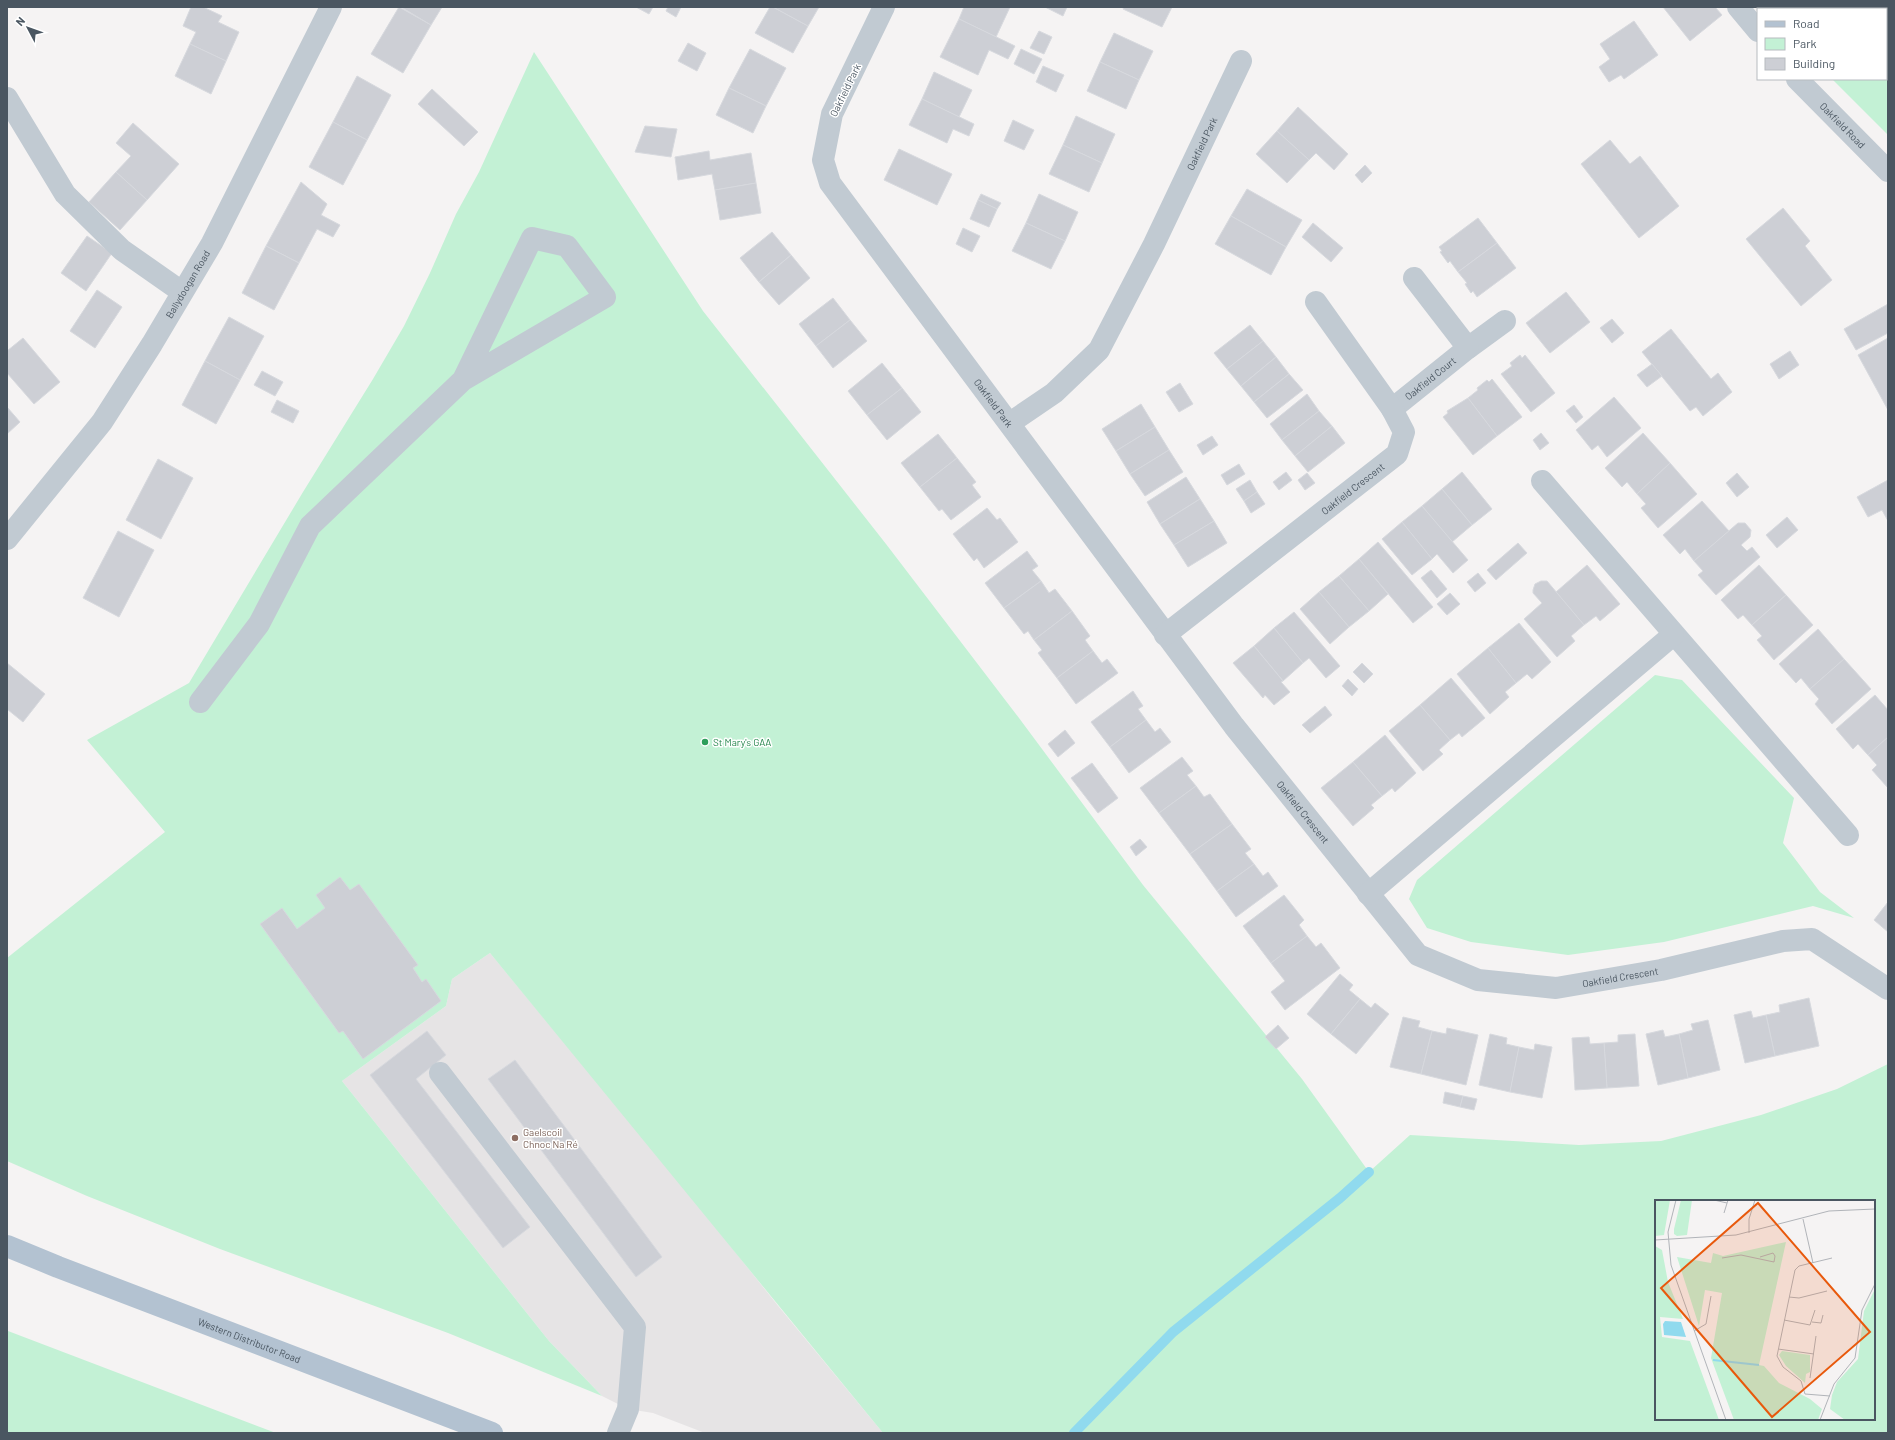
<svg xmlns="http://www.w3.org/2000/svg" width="1895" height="1440" viewBox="0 0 1895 1440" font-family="Barlow,sans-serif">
  <rect width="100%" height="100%" fill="#f5f3f3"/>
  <path fill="#e6e4e5" d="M490 953 689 1194 779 1307 883 1433H705L653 1413 628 1409 602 1396 549 1341 342 1081 446 1006 452 979Z"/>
  <g fill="#c3f1d5" fill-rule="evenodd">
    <path d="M1767 7H1888V135L1832 79H1886V9H1769Z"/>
    <path d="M534 52 703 311 886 544 1019 718 1143 885 1302 1079 1369 1172 1410 1135 1579 1145 1661 1141 1761 1115 1837 1089 1888 1064V1433H883L490 953 452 979 446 1006 342 1081 549 1341 602 1396 448 1333 220 1249 87 1196 7 1161V958L165 832 87 740 189 683 303 492 373 379 404 326 430 273 456 214 479 172ZM1656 1201H1874V1419H1656Z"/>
    <path d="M1655 675 1682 680 1794 798 1783 843 1820 892 1854 918 1813 906 1664 942 1568 955 1471 942 1427 928 1409 899 1417 880Z"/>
    <path d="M7 1331H8L276 1433H7Z"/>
  </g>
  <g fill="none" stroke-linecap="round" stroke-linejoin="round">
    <path stroke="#90daee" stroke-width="10" d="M1074 1433 1173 1332 1340 1198 1369 1172"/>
  </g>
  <g fill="#cdcfd5" stroke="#d7d9de">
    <path d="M191 7H203L222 16 218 22 239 32 226 61 190 44 196 32 183 26Z"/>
    <path d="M399 7 431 25 403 73 371 54Z"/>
    <path d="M401 7H442L431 25Z"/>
    <path d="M636 7H653L649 14Z"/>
    <path d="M668 7H681L676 17 666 11Z"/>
    <path d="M770 7H773L808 26 793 53 755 33Z"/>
    <path d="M773 7H819L808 26Z"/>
    <path d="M964 7H1010L996 37 959 19Z"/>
    <path d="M1045 7H1067L1063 16Z"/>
    <path d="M1124 7H1172L1162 27 1123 9Z"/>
    <path d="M1663 7H1715L1722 15 1690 41Z"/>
    <path d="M959 19 1015 46 1008 59 989 50 978 75 940 57Z"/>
    <path d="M1634 21 1658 55 1624 79 1621 75 1609 82 1599 67 1610 59 1600 44Z"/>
    <path d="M1039 31 1052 37 1044 54 1030 48Z"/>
    <path d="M1114 33 1153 51 1139 80 1100 62Z"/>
    <path d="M688 43 706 53 697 71 678 61Z"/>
    <path d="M190 44 226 61 211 94 175 76Z"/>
    <path d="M750 49 786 68 766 106 729 88Z"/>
    <path d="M1021 49 1042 59 1034 74 1014 64Z"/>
    <path d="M1100 62 1139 80 1126 109 1087 91Z"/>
    <path d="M1043 66 1064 75 1056 92 1036 82Z"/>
    <path d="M934 72 972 90 959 117 922 99Z"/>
    <path d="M357 76 391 95 367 140 333 122Z"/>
    <path d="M729 88 766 106 753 133 716 115Z"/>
    <path d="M432 89 478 132 464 146 418 104Z"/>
    <path d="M922 99 974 124 969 136 953 129 947 143 909 125Z"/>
    <path d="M1298 107 1348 154 1334 170 1316 153 1309 160 1277 131Z"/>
    <path d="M1076 116 1115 134 1102 163 1063 145Z"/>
    <path d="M1013 120 1034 130 1024 150 1004 141Z"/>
    <path d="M333 122 367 140 343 185 309 167Z"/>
    <path d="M133 123 179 164 147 200 116 172 131 156 116 143Z"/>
    <path d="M645 126 677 129 671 157 635 152Z"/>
    <path d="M1277 131 1309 160 1287 183 1256 154Z"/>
    <path d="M1610 140 1630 164 1640 156 1679 206 1639 238 1581 164Z"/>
    <path d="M1063 145 1102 163 1089 192 1049 174Z"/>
    <path d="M899 149 952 174 937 205 884 180Z"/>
    <path d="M709 151 710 160 751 153 756 183 715 190 712 174 678 180 675 157Z"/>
    <path d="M1365 165 1372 173 1362 183 1355 175Z"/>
    <path d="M116 172 147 200 120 230 89 202Z"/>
    <path d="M301 182 327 204 321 215 340 225 333 237 317 229 299 263 266 246Z"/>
    <path d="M756 183 761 213 720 220 715 190Z"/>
    <path d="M1247 189 1302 220 1286 247 1231 216Z"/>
    <path d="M981 194 1001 203 997 209 978 200Z"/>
    <path d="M1039 194 1078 212 1065 241 1026 223Z"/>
    <path d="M978 200 997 209 989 227 970 219Z"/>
    <path d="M1783 208 1810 241 1805 246 1832 280 1801 306 1746 239Z"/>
    <path d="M1231 216 1286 247 1271 275 1215 244Z"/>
    <path d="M1478 218 1497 243 1458 272 1450 261 1448 263 1440 252 1442 251 1439 247Z"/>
    <path d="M1026 223 1065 241 1051 269 1012 251Z"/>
    <path d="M1313 223 1343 248 1331 262 1302 237Z"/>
    <path d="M963 228 980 236 972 252 956 244Z"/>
    <path d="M772 232 791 255 759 282 740 258Z"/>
    <path d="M87 236 112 253 86 291 61 273Z"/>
    <path d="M1497 243 1516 268 1477 297 1473 291 1471 293 1465 284 1467 283 1458 272Z"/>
    <path d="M266 246 299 263 274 310 242 293Z"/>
    <path d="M791 255 810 278 779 305 759 282Z"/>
    <path d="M97 290 122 307 95 348 70 331Z"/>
    <path d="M1566 292 1590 322 1550 353 1526 323Z"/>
    <path d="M833 298 850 320 816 346 799 324Z"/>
    <path d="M1888 304V333L1856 350 1844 329Z"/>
    <path d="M229 317 264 336 240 380 205 361Z"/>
    <path d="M1612 319 1624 333 1612 343 1600 328Z"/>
    <path d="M850 320 867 341 833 368 816 346Z"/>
    <path d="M1250 325 1263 341 1227 369 1214 353Z"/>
    <path d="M1671 329 1711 379 1718 373 1732 392 1703 416 1696 407 1690 411 1642 352Z"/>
    <path d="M23 338 60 382 34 404 7 373V351Z"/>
    <path d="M1888 338V410L1858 355Z"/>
    <path d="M1263 341 1276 357 1241 386 1227 369Z"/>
    <path d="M1790 351 1799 365 1779 379 1770 364Z"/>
    <path d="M1520 355 1522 358 1525 355 1555 393 1531 412 1501 374 1512 366 1510 363Z"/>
    <path d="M1276 357 1289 374 1254 402 1241 386Z"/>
    <path d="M205 361 240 380 216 424 182 405Z"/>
    <path d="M882 363 902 388 867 415 848 391Z"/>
    <path d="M1652 364 1662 376 1647 387 1637 375Z"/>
    <path d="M262 371 283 382 275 396 254 385Z"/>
    <path d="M1289 374 1303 390 1267 418 1254 402Z"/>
    <path d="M1492 379 1522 417 1497 436 1468 398 1478 390 1477 388 1487 380 1489 382Z"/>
    <path d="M1180 383 1193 404 1179 412 1166 392Z"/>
    <path d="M902 388 921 412 887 440 867 415Z"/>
    <path d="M1307 394 1319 411 1282 440 1270 424Z"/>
    <path d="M1614 397 1641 428 1607 457 1598 445 1592 450 1576 430Z"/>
    <path d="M1468 398 1497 436 1473 455 1443 417 1448 413 1447 411Z"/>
    <path d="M277 400 299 411 293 423 271 412Z"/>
    <path d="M1141 404 1155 427 1116 451 1102 429Z"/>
    <path d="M1574 405 1583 417 1576 423 1566 411Z"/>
    <path d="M7 407 20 422 7 434Z"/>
    <path d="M1319 411 1332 426 1295 456 1282 440Z"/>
    <path d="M1332 426 1345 443 1308 472 1295 456Z"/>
    <path d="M1155 427 1169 450 1130 474 1116 451Z"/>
    <path d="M1541 433 1549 443 1540 450 1533 440Z"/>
    <path d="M1643 433 1670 463 1637 494 1627 482 1622 487 1605 468Z"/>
    <path d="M938 434 957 458 920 487 901 463Z"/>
    <path d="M1212 436 1218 445 1203 455 1197 445Z"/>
    <path d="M1169 450 1183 472 1145 496 1130 474Z"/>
    <path d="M957 458 976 482 972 485 981 497 951 520 942 509 939 511 920 487Z"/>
    <path d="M158 459 193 478 161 539 126 520Z"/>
    <path d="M1670 463 1697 494 1658 528 1641 508 1646 504 1637 494Z"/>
    <path d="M1239 464 1245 474 1227 485 1221 475Z"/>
    <path d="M1286 472 1292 480 1279 490 1273 482Z"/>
    <path d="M1462 472 1492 509 1472 525 1442 489Z"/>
    <path d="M1307 473 1315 483 1305 490 1298 480Z"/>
    <path d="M1737 473 1749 487 1737 497 1726 483Z"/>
    <path d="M1186 477 1200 499 1160 524 1147 502Z"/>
    <path d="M1250 480 1257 492 1244 501 1236 489Z"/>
    <path d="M1888 480V521L1882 510 1868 517 1857 497Z"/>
    <path d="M1442 489 1472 525 1452 542 1422 506Z"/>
    <path d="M1257 492 1265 504 1251 513 1244 501Z"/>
    <path d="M1200 499 1214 521 1174 545 1160 524Z"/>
    <path d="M1702 501 1729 531 1694 561 1685 549 1680 554 1663 535Z"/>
    <path d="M1422 506 1468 560 1453 573 1437 554 1432 559 1402 522Z"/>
    <path d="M987 508 997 520 1000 518 1018 542 984 568 977 558 974 561 953 534Z"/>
    <path d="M1787 517 1798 530 1777 548 1766 535Z"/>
    <path d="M1214 521 1227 543 1188 567 1174 545Z"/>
    <path d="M1402 522 1432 559 1412 575 1382 539Z"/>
    <path d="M1738 523H1745L1751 530 1750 537 1741 545 1747 551 1752 547 1760 557 1716 595 1698 575 1703 571 1694 561Z"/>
    <path d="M118 531 154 550 119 617 83 598Z"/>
    <path d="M1378 542 1433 607 1413 623 1359 559Z"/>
    <path d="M1518 543 1527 553 1496 580 1487 570Z"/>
    <path d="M1027 551 1038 566 1032 570 1041 581 1004 608 985 583Z"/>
    <path d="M1359 559 1388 594 1369 611 1339 576Z"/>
    <path d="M1587 565 1620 604 1600 621 1596 616 1584 625 1556 592Z"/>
    <path d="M1759 565 1786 595 1752 625 1743 615 1738 619 1721 600Z"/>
    <path d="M1431 570 1447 589 1437 598 1421 578Z"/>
    <path d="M1478 573 1486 583 1475 592 1467 582Z"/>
    <path d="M1339 576 1369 611 1349 627 1319 592Z"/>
    <path d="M1041 581 1049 593 1055 589 1072 611 1034 640 1028 631 1024 634 1004 608Z"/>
    <path d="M1541 581H1547L1584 625 1571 636 1575 641 1557 657 1524 619 1542 603 1533 593V590L1535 584Z"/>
    <path d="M1319 592 1349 627 1330 644 1300 609Z"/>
    <path d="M1450 593 1460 604 1447 615 1437 604Z"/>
    <path d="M1786 595 1813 625 1774 660 1757 640 1762 636 1752 625Z"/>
    <path d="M1072 611 1090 636 1085 640 1093 651 1057 678 1038 653 1042 650 1034 640Z"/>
    <path d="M1294 612 1340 666 1326 678 1309 658 1303 663 1274 628Z"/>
    <path d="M1519 623 1551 662 1532 679 1527 674 1516 683 1488 648Z"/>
    <path d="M1274 628 1303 663 1283 681 1254 646Z"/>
    <path d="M1818 629 1844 659 1810 689 1801 678 1796 683 1779 664Z"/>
    <path d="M1254 646 1283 681 1281 682 1290 692 1274 705 1265 695 1263 698 1233 663Z"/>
    <path d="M1488 648 1516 683 1505 692 1509 697 1490 714 1457 674Z"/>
    <path d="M1093 651 1102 663 1107 659 1118 673 1076 704 1057 678Z"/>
    <path d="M1844 659 1871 689 1832 724 1815 704 1819 699 1810 689Z"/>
    <path d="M7 663 45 694 23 722 7 709Z"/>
    <path d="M1362 663 1373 674 1364 683 1353 672Z"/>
    <path d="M1451 678 1485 718 1462 737 1459 733 1450 740 1420 705Z"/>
    <path d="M1348 679 1358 689 1352 696 1342 686Z"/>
    <path d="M1133 691 1143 706 1138 709 1146 720 1110 747 1091 722Z"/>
    <path d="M1875 695 1888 710V737L1868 755 1858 744 1853 749 1836 729Z"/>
    <path d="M1420 705 1450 740 1439 750 1443 754 1423 771 1389 731Z"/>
    <path d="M1325 706 1332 715 1310 733 1302 725Z"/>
    <path d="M1146 720 1155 732 1160 728 1171 742 1129 773 1110 747Z"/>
    <path d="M1065 730 1075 743 1058 757 1048 744Z"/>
    <path d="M1385 735 1416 773 1395 792 1392 788 1382 796 1353 762Z"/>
    <path d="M1888 737V788L1872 770 1877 765 1868 755Z"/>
    <path d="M1182 757 1193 771 1187 775 1196 786 1159 813 1140 788Z"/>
    <path d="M1353 762 1382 796 1371 805 1374 808 1353 826 1321 788Z"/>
    <path d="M1092 763 1118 798 1098 813 1071 778Z"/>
    <path d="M1196 786 1204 797 1210 794 1232 824 1190 854 1159 813Z"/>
    <path d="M1232 824 1251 849 1245 853 1254 864 1217 891 1190 854Z"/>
    <path d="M1140 839 1147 847 1136 856 1130 847Z"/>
    <path d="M1254 864 1263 876 1268 872 1278 886 1236 917 1217 891Z"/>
    <path d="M340 877 350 890 359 884 418 965 413 968 422 982 426 979 441 1001 363 1059 343 1031 339 1033 260 924 282 908 297 929 325 908 316 895Z"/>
    <path d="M1284 895 1304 920 1299 925 1307 936 1271 963 1243 926Z"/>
    <path d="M1888 902V932L1874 920Z"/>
    <path d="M1307 936 1316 947 1321 943 1340 968 1285 1010 1271 992 1285 981 1271 963Z"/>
    <path d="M1340 974 1353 985 1349 990 1360 999 1331 1034 1307 1014Z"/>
    <path d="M1809 998 1819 1046 1775 1056 1766 1015 1780 1012 1779 1005Z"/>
    <path d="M1360 999 1371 1008 1375 1003 1389 1014 1356 1054 1331 1034Z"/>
    <path d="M1751 1011 1753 1018 1766 1015 1775 1056 1745 1063 1734 1015Z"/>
    <path d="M1403 1017 1420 1021 1418 1027 1432 1031 1421 1074 1390 1067Z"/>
    <path d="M1708 1020 1720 1070 1688 1078 1679 1034 1693 1030 1691 1024Z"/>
    <path d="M1278 1025 1289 1038 1276 1049 1265 1037Z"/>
    <path d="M1447 1028 1478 1035 1466 1085 1421 1074 1432 1031 1446 1034Z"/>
    <path d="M1663 1030 1665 1037 1679 1034 1688 1078 1658 1085 1646 1034Z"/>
    <path d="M427 1031 446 1055 416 1079 530 1227 503 1248 370 1075Z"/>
    <path d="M1490 1034 1507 1038 1506 1044 1519 1047 1510 1092 1479 1085Z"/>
    <path d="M1635 1034 1639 1086 1607 1088 1604 1043 1618 1042V1035Z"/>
    <path d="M1589 1037 1590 1044 1604 1043 1607 1088 1575 1090 1572 1038Z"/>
    <path d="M1535 1044 1552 1047 1542 1098 1510 1092 1519 1047 1534 1050Z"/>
    <path d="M515 1060 662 1257 636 1277 488 1079Z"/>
    <path d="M1445 1092 1463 1096 1460 1107 1443 1103Z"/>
    <path d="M1463 1096 1477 1099 1474 1110 1460 1107Z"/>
  </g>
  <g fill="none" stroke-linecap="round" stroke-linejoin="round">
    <g stroke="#c1cad2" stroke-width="22">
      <path id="s1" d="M884 7 832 114 823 160 830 183 1234 726 1418 955 1478 980 1556 988 1661 970 1783 941 1812 939 1888 989"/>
      <path d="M1738 7 1758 31"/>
      <path id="s2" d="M1797 79 1888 171"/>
      <path d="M7 98 65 194 122 250 182 292"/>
      <path d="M1468 348 1505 321"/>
      <path id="s3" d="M1392 409 1468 348 1414 278"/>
      <path id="s4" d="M1010 423 1054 393 1099 350 1154 244 1241 61"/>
      <path d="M1542 481 1848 835"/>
      <path id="s5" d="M7 539 102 422 152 344 212 243 331 7"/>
      <path id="s6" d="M1165 635 1397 454 1404 432 1392 409 1316 302"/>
      <path d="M200 702 259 624 310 526 463 380 605 297 567 246 532 238 463 380"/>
      <path d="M1368 894 1673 635"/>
      <path d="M440 1073 635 1327 628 1409 618 1433"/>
    </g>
    <path stroke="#b3c2d1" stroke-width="22" id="s7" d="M7 1246 58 1267 492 1433"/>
  </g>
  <circle fill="#2e9e5b" stroke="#fff" stroke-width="1.5" cx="705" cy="742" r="4"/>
  <circle fill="#8d6e63" stroke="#fff" stroke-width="1.5" cx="515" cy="1138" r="4"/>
  <g text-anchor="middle" stroke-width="3" stroke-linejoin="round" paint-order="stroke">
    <g font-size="10" fill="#4a5661" stroke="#fff">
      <text transform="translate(845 90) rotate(-64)" y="4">Oakfield Park</text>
      <text dy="4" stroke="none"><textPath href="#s2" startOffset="65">Oakfield Road</textPath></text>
      <text dy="4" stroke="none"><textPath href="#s4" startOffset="346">Oakfield Park</textPath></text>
      <text dy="4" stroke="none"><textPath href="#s5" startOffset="313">Ballydoogan Road</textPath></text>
      <text dy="4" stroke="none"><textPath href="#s3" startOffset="49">Oakfield Court</textPath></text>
      <text dy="4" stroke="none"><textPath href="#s1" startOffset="464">Oakfield Park</textPath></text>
      <text dy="4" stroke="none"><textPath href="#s6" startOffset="238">Oakfield Crescent</textPath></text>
      <text dy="4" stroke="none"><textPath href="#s1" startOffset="977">Oakfield Crescent</textPath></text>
      <text dy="4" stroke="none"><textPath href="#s1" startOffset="1369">Oakfield Crescent</textPath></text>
      <text dy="4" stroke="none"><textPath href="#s7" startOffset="260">Western Distributor Road</textPath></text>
    </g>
    <g font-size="10" fill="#27864d" stroke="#fff" text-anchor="start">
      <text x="713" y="746">St Mary's GAA</text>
    </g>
    <g font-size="10" fill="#785e54" stroke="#fff" text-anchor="start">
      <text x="523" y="1136">Gaelscoil<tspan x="523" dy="12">Chnoc Na Ré</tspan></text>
    </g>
  </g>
  <g transform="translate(1655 1200)">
    <rect width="220" height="220" fill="#f5f3f3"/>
    <path d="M0 0H15L9 35 0 36ZM26 0H37L32 35 22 36 19 34V29ZM131 42 104 165 109 166 124 183 155 199 167 209 163 220H79L56 158 67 93 50 90 44 126 22 57 56 63 58 53 68 56ZM0 46 7 50 13 82 28 119 5 117 7 137 35 141 64 220H0ZM220 89V220H190L175 209 177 195 182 182 203 159 209 111ZM127 151 155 155V172L151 174 150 183 131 166 124 155Z" fill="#c3f1d5"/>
    <path d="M10 121 26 122 31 137 9 135 8 124Z" fill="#90daee"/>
    <path fill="none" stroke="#90daee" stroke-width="2" d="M58 160 104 165"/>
    <path fill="none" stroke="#b1b4b9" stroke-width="1" d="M21 0 13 32 16 65 71 220M59 0 72 3M69 13 73 0M148 19 158 63M94 33V19L100 0M0 40 81 35 174 11 220 9M67 58 86 55 119 62 120 56 118 53 105 57M134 97 144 98 172 91M129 120 155 125 160 110M157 122 166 123 168 115M39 131 51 124 56 96M123 149 159 154M155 178 161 136M175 196 150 194 146 181 128 167 122 156 140 70 144 66 177 58M165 220 179 184 200 158 207 110 220 84"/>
    <path fill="#e8590c" fill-opacity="0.15" stroke="#e8590c" stroke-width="2" d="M103 3 215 132 117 217 6 88Z"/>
    <rect width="220" height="220" fill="none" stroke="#4a5661" stroke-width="2"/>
  </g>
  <rect width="1895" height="1440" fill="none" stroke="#4a5661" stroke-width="16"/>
  <rect x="1757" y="8" width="130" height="72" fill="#ffffff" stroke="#b7bbc0"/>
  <rect x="1765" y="21" width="20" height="6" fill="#b3c2d1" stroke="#b7bbc0"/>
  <text x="1793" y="28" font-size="12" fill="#4a5661">Road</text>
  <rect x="1765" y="38" width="20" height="12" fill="#c3f1d5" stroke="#b7bbc0"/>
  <text x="1793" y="48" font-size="12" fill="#4a5661">Park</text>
  <rect x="1765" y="58" width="20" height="12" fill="#cdcfd5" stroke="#b7bbc0"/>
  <text x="1793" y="68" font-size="12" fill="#4a5661">Building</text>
  <g transform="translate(28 28) rotate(311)" stroke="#ffffff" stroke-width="3" paint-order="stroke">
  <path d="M0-3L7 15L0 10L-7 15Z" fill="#4a5661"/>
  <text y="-6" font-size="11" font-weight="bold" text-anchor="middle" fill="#4a5661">N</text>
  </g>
</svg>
